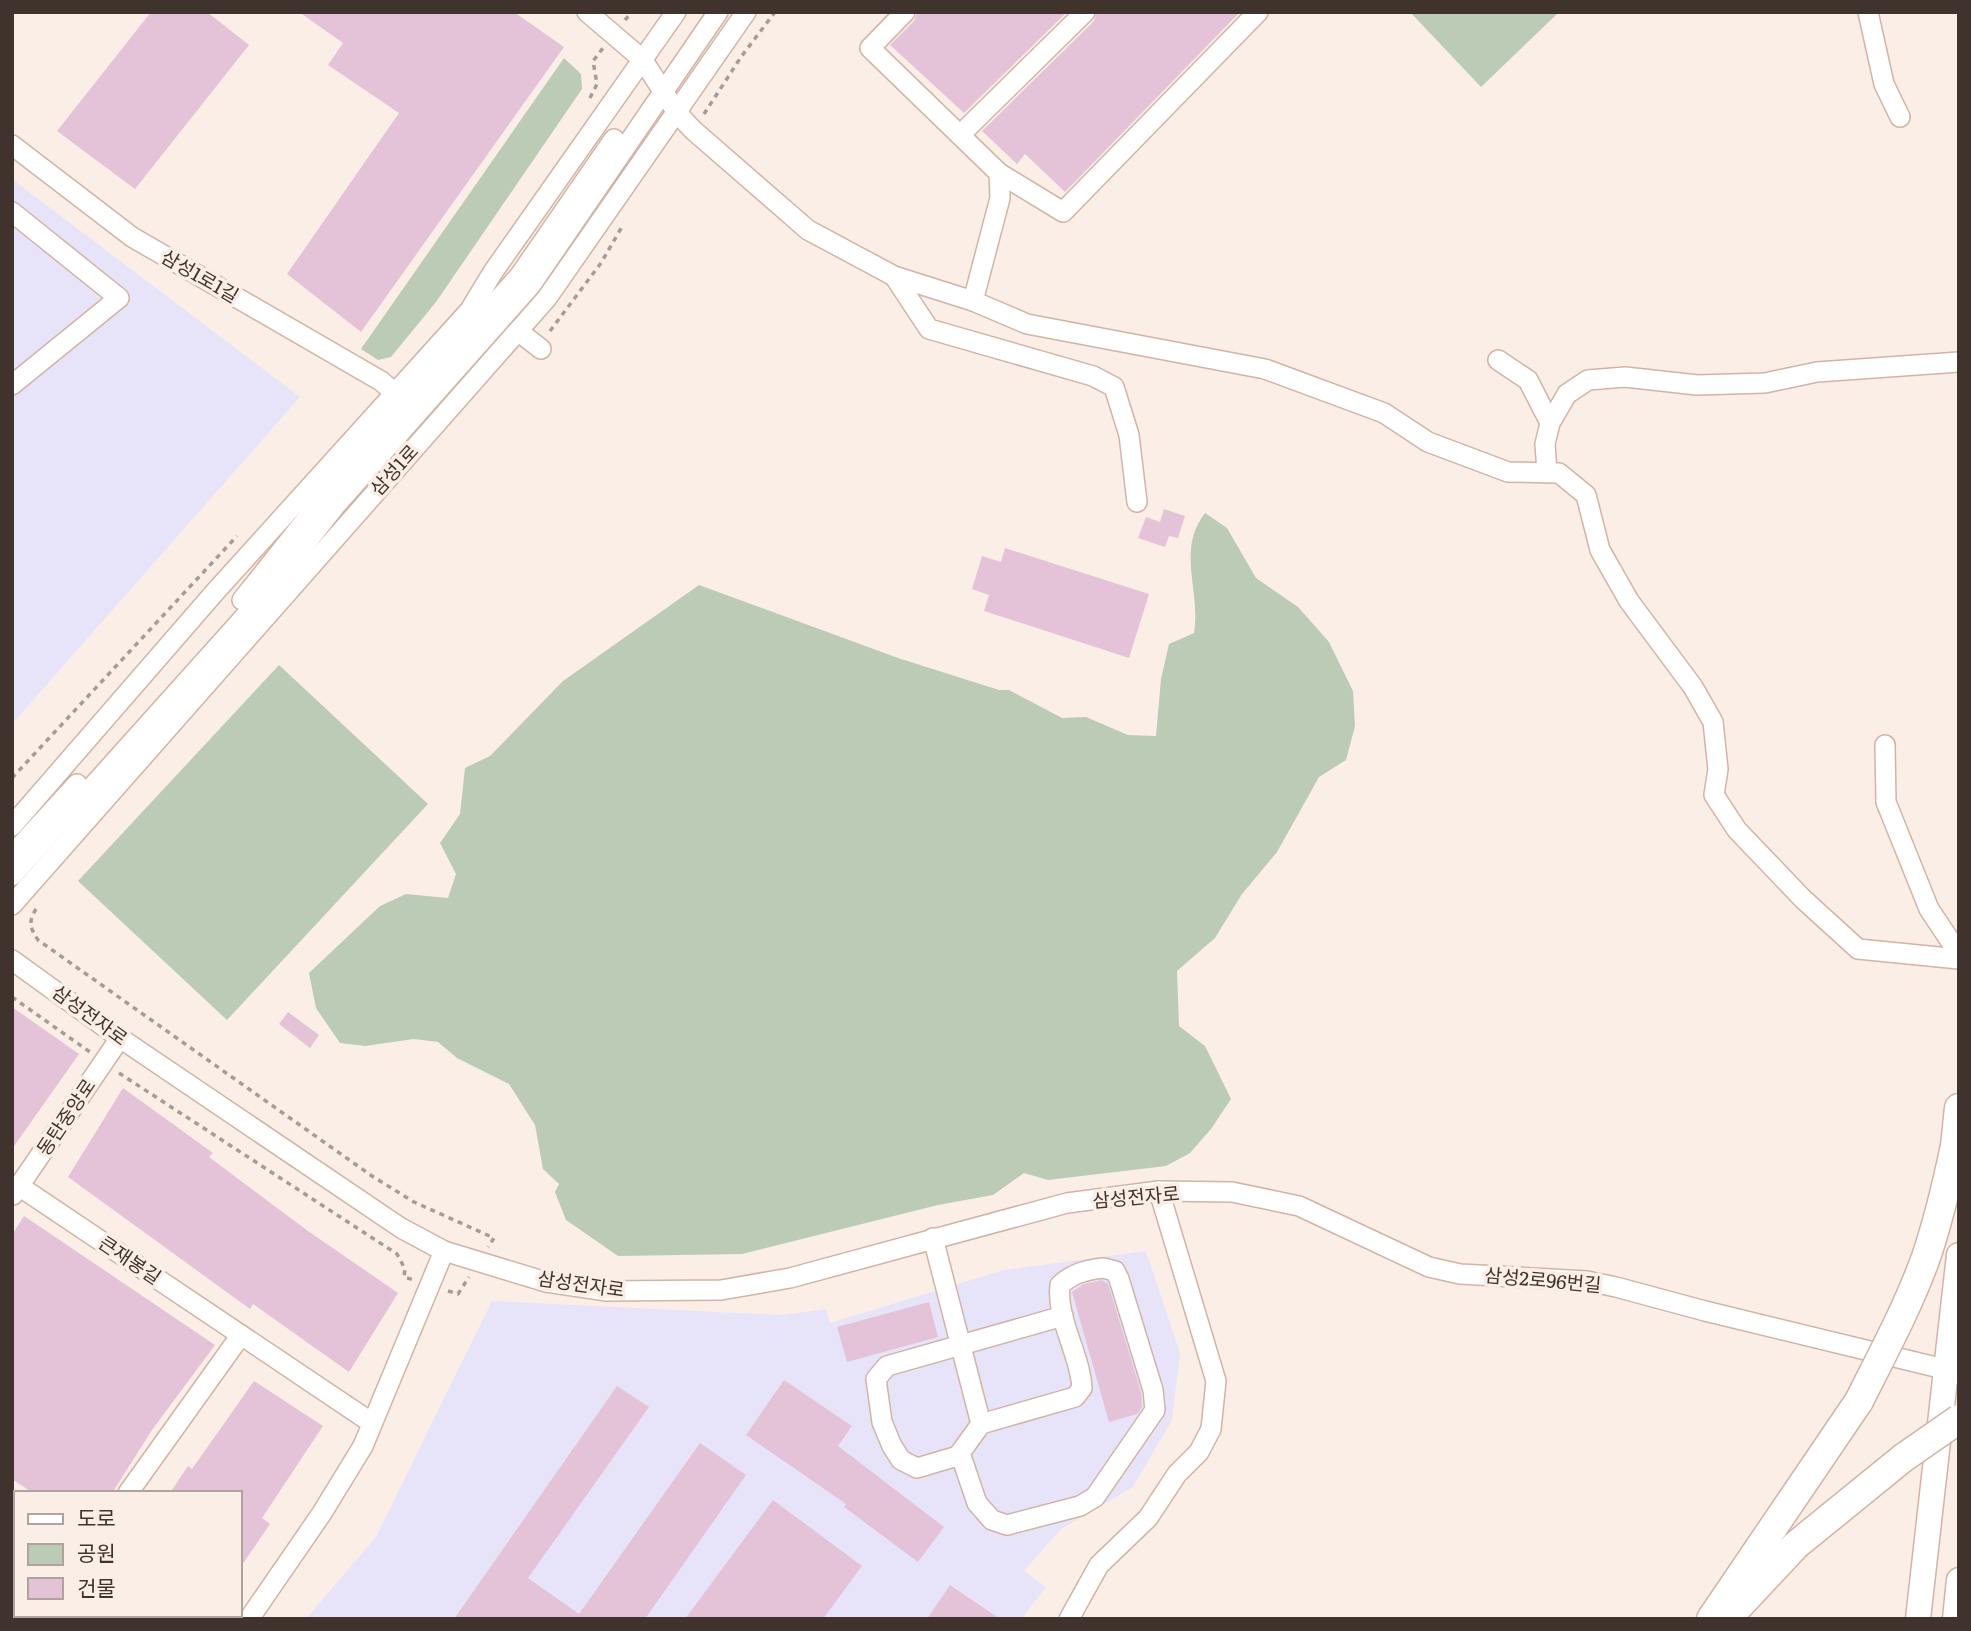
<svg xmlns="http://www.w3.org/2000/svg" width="1971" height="1631" viewBox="0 0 1971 1631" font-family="Literata,'Noto Sans KR',serif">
  <rect width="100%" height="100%" fill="#fbeee7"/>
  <g fill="#e7e4fa">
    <path d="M12 179 300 397 12 724Z"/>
    <path d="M1146 1251 1180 1353 1172 1420 1133 1487 1061 1529 1024 1571 1046 1587 1021 1619H306L376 1537 492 1301 782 1315 826 1309 830 1323 1004 1270Z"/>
  </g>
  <g fill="#bbcbb5">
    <path d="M1410 12H1559L1481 87Z"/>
    <path d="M564 58 581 74 582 89 436 302 391 357 378 360 361 349Z"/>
    <path d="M1205 513 1227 528 1256 578 1298 607 1329 642 1353 691 1355 726 1346 760 1319 777 1277 852 1242 894 1215 938 1177 971 1179 1026 1205 1046 1231 1099 1211 1129 1190 1153 1166 1166 1048 1180 1024 1173 993 1195 938 1205 742 1254 618 1256 566 1220 555 1192 559 1184 543 1169 535 1125 509 1084 457 1058 438 1042 414 1039 365 1046 340 1043 316 1008 309 973 380 906 406 894 448 898 456 874 440 843 460 814 465 768 490 756 563 681 699 585 898 658 999 690H1009L1062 718 1086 717 1128 735 1156 736 1161 679 1169 644 1194 633C1201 591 1176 550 1205 513Z"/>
    <path d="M279 665 428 804 227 1020 78 881Z"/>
  </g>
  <g fill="#e4c3d8">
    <path d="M151 12H207L249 45 135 189 57 131Z"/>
    <path d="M299 12H514L564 47 361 332 287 274 399 113 328 65 343 43Z"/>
    <path d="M917 12H1067L964 113 890 45 914 21Z"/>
    <path d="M1097 12H1240L1065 192 1025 154 1017 164 982 131 1094 21Z"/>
    <path d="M1164 509 1185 516 1178 538 1169 536 1165 547 1138 538 1146 517 1160 522Z"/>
    <path d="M1005 548 1149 594 1129 658 984 611 989 595 972 589 982 556 1001 562Z"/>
    <path d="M12 1007 79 1054 12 1149Z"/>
    <path d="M288 1012 319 1035 310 1048 279 1024Z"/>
    <path d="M123 1088 213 1153 209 1157 308 1231 398 1293 349 1372 253 1304 250 1309 68 1177Z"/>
    <path d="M24 1216 215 1345 152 1430 112 1493H33L12 1479V1235Z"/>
    <path d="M1102 1280 1108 1284 1141 1392 1142 1407 1137 1414 1109 1422 1072 1292 1084 1284Z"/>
    <path d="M929 1302 938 1337 847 1362 837 1327Z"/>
    <path d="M784 1380 852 1426 838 1446 944 1527 918 1562 844 1507 846 1504 746 1435Z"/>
    <path d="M254 1381 323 1426 262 1518 270 1524 240 1568V1493H170L188 1466 192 1469Z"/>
    <path d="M617 1386 649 1407 528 1578 579 1614 700 1443 746 1475 645 1619H454Z"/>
    <path d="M773 1500 862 1566 823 1619H685Z"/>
    <path d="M950 1585 1000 1619H927Z"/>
  </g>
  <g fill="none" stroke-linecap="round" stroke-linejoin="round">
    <defs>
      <g id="minor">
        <path d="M587 12 642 59 678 114 693 130 808 230 894 276 973 301 1027 324 1265 369 1384 413 1428 442 1508 472 1559 473 1586 495 1600 550 1629 601 1693 687 1713 722 1718 769 1714 795 1737 830 1803 899 1858 949 1959 959"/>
        <path d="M905 12 870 48 999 173 1063 212 1258 12"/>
        <path d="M1868 12 1884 84 1900 117"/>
        <path d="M960 135 1085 12"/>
        <path d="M12 145 132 237 381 381 396 394"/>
        <path d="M12 212 119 298 12 385"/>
        <path d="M894 276 929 329 1093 376 1114 387 1129 435 1137 502"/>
        <path d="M973 301 1000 198 999 173"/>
        <path d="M518 331 541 349"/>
        <path d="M1498 360 1528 380 1550 423"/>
        <path d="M1547 472 1545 444 1550 423 1567 394 1588 380 1625 377 1697 385 1765 383 1817 372 1959 362"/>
        <path d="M242 600 332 487 520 275 614 139"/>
        <path d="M1885 745 1886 802 1929 909 1959 954"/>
        <path d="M12 826 215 592 470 310 493 272 676 12"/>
        <path d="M12 855 77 784"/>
        <path d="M12 876 274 584 336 505 531 285 718 12"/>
        <path d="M12 905 547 298 746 12"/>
        <path d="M12 960 120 1038 401 1228 444 1251 546 1282 607 1291 721 1290 790 1278 1067 1203 1159 1191 1232 1192 1299 1206 1429 1267 1460 1274 1587 1281 1616 1287 1705 1311 1944 1369 1959 1375"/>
        <path d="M19 1186 372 1423"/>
        <path d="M13 1195 120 1038"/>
        <path d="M933 1238 981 1424"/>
        <path d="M1103 1268 1115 1271 1119 1279 1153 1390 1155 1410 1095 1497 1080 1506 1007 1525 992 1520 977 1503 960 1453 981 1424 1075 1397 1082 1388C1080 1353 1056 1320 1060 1285 1073 1273 1086 1270 1103 1268Z"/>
        <path d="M961 1455 917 1468 901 1460 892 1446 882 1422 876 1379 887 1366 1063 1316"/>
        <path d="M128 1493 241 1335"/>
        <path d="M12 1511 16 1513"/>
        <path d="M160 1615 165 1619"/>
        <path d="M249 1619 322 1513 363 1446 444 1251"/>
        <path d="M1069 1619 1099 1565 1148 1518 1177 1474 1199 1452 1211 1429 1216 1381 1159 1191"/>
      </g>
      <g id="major">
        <path d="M1918 1619 1959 1255"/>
        <path d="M1955 1619 1959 1580"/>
      </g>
      <g id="highway">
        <path d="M1955 1146 1959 1108"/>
        <path d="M1738 1607 1796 1545"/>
        <path d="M1711 1619 1859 1401"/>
      </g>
    </defs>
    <use href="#minor" stroke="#d3b3a4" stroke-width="22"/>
    <use href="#major" stroke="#d3b3a4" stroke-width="27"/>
    <use href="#highway" stroke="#d3b3a4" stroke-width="31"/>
    <g stroke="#a89b94" stroke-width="3.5" stroke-dasharray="5 5" stroke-linecap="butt">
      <path d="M625 20 632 12"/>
      <path d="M590 98 597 84 593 61 603 48"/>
      <path d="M704 114 741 57 775 12"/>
      <path d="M550 331 601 263 623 225"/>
      <path d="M12 778 237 536"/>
      <path d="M36 909C28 922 30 928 38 940L372 1176 414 1202 494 1238 488 1247"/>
      <path d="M12 997 90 1052"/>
      <path d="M119 1073 397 1254 405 1269 404 1277 414 1280"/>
      <path d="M448 1291 458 1294 469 1277"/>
    </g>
    <use href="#minor" stroke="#fff" stroke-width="19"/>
    <use href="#major" stroke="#fff" stroke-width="24"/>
    <use href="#highway" stroke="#fff" stroke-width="28"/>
    <defs>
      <g id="highway-bridge">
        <path d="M1859 1401C1882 1355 1907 1309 1925 1260 1938 1223 1947 1184 1955 1146"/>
        <path d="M1796 1545 1903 1458 1959 1419"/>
      </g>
    </defs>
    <use href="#highway-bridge" stroke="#d3b3a4" stroke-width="31" stroke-linecap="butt"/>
    <use href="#highway-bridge" stroke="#fff" stroke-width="28"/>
  </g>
  <g text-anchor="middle" stroke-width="7" stroke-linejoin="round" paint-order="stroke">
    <g font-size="19" fill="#40332d" stroke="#fbeee7">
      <text transform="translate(200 276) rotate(30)" y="7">삼성1로1길</text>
      <text transform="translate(394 470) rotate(-48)" y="7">삼성1로</text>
      <text transform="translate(90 1015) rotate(36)" y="7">삼성전자로</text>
      <text transform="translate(66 1117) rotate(-56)" y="7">동탄중앙로</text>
      <text transform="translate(1136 1197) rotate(-5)" y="7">삼성전자로</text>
      <text transform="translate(130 1260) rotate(34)" y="7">큰재봉길</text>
      <text transform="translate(1543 1280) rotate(5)" y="7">삼성2로96번길</text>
      <text transform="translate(581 1284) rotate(8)" y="7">삼성전자로</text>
    </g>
  </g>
  <rect width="1971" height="1631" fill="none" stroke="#40332d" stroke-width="28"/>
  <rect x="14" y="1491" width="228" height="126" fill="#fbeee7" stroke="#b0a39d" stroke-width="2"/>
  <rect x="28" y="1514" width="35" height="10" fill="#ffffff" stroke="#b0a39d" stroke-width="2"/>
  <text x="77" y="1526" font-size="21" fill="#40332d">도로</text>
  <rect x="28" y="1544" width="35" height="21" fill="#bbcbb5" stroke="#b0a39d" stroke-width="2"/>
  <text x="77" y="1561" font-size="21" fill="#40332d">공원</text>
  <rect x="28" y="1578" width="35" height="21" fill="#e4c3d8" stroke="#b0a39d" stroke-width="2"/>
  <text x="77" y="1596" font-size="21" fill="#40332d">건물</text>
</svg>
